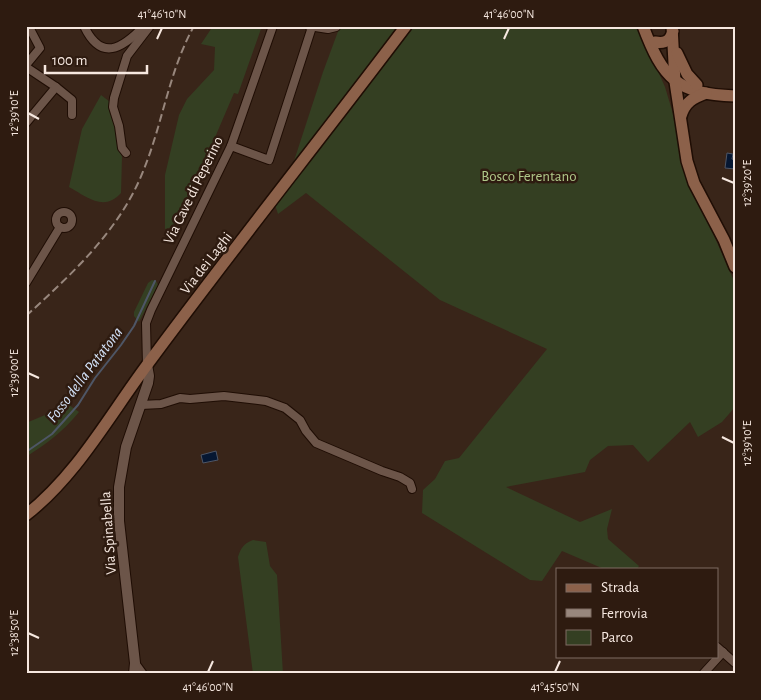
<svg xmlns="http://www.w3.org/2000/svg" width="761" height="700" viewBox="0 0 761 700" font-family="'Alegreya Sans',sans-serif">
  <rect width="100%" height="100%" fill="#392519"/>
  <g fill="#343f22">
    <path d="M213 26H262L238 94 234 93 210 149 174 227 165 229V175L179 115 187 99 214 70 215 47 201 44Z"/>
    <path d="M340 26H400L292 167 323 72Z"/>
    <path d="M413 26H638L665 87 677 127 679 149 684 168 735 283V407L722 422 698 437 690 422 648 462 633 445 608 446 590 460 585 472 506 487 580 522 612 509 607 529 608 539 639 566 637 569H604L562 551 542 581 530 580 422 513 423 490 435 479 445 461 459 458 547 349 440 300 306 193 278 214 275 205 293 179Z"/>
    <path d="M101 95 110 102 122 157 121 193C104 212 87 197 69 187L82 129Z"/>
    <path d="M152 280 156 281 158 285 139 322 134 316V312L148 283Z"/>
    <path d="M69 405 79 412C63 432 47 443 26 457V423Z"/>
    <path d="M253 540 266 542 270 566 277 575 283 674H253L238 557C241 548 243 544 253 540Z"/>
  </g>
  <g fill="#061732" stroke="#4e5666">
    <path d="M727 153 733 154 732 159 735 160V169L725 168Z"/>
    <path d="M216 451 218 460 203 463 201 455Z"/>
  </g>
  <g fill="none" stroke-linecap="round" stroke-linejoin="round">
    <path stroke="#4e5666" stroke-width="2" d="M26 452 52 434 78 405 95 378 121 345 134 326 155 281"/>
    <defs>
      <g id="minor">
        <path d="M84 26C101 62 122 49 144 26"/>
        <path d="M309 26 328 29 336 27"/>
        <path d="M26 65 40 48 29 27"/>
        <path d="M26 67 56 87 26 123"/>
        <path d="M56 87 72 100V115"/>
        <path d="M231 146 269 160 312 27"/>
        <path d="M126 153 122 148 119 126 113 107 114 98 127 56 150 26"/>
        <circle cx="64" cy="220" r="8"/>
        <path d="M26 283 60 227"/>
        <path d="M147 365 146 323 151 310 231 146 273 26"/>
        <path d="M141 405 161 404 180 398 190 399 224 396 266 401 285 408 300 420 306 431 316 443 382 471 400 477 410 483 412 489"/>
        <path d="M717 647 735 663"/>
        <path d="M135 663 143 674"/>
        <path d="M703 674 723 652"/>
      </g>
      <path id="tertiary" d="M134 674 135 663 119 521V487L126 447 148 383 149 376 147 365"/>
      <g id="secondary">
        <path d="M643 26C663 79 677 94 735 96"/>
        <path d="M672 26 675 82 687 161 694 183 724 240 735 267"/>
        <path d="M655 42C665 44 670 41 673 31"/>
        <path d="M677 53 687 74 697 85"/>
        <path d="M681 116C685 102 693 98 706 93"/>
        <path d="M26 515C77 475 109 416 147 365 231 251 320 140 406 26"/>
      </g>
    </defs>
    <use href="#minor" stroke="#1f0d04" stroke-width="10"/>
    <use href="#tertiary" stroke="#1f0d04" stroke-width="12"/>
    <use href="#secondary" stroke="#1f0d04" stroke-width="14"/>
    <use href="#minor" stroke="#6c5549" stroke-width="8"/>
    <use href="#tertiary" stroke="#6c5549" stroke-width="10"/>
    <use href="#secondary" stroke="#8c614a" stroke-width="11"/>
    <path stroke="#98877d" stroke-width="2" stroke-dasharray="8 4" stroke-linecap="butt" d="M26 316C73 273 121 229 144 169 163 122 169 71 194 26"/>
  </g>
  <path fill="none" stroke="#f6e8e0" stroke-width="2" d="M157 39 162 28M504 39 509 28M28 113 39 119M722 178 734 183M28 373 39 378M722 437 734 443M28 633 39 638M208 672 213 661M555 672 560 661"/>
  <g text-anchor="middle" stroke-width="5" stroke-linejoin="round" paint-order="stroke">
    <g font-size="15" fill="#b0c88a" stroke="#2e1b10">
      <text x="529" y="181">Bosco Ferentano</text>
    </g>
    <g font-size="15" fill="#f6e8e0" stroke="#2e1b10">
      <text transform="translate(193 190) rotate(-64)" y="5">Via Cave di Peperino</text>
      <text transform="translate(206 263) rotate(-52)" y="5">Via dei Laghi</text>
      <text transform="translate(108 533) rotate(-94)" y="5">Via Spinabella</text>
    </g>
    <g font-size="16" font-style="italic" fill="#d4e3f9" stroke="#2e1b10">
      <text transform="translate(84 374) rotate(-53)" y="6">Fosso della Patatona</text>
    </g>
  </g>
  <rect width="761" height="700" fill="none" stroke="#2e1b10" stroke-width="55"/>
  <rect x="556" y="568" width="162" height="90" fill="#2e1b10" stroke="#7e6d63"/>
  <rect x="566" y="584" width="25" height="8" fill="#8c614a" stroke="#7e6d63"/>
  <text x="601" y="592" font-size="15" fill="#f6e8e0">Strada</text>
  <rect x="566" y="609" width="25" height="8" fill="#98877d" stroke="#7e6d63"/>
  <text x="601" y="618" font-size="15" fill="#f6e8e0">Ferrovia</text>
  <rect x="566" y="630" width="25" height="15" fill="#343f22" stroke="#7e6d63"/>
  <text x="601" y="642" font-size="15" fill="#f6e8e0">Parco</text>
  <path d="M45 65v8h102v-8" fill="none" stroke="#f6e8e0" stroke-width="2.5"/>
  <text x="52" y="65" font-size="15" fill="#f6e8e0" stroke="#2e1b10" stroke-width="4" paint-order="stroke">100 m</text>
  <rect x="28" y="28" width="706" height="644" fill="none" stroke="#f6e8e0" stroke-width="2"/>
  <g font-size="12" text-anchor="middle" fill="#f6e8e0">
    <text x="162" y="18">41°46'10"N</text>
    <text x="509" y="18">41°46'00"N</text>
    <text transform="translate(14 113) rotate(-90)" y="4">12°39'10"E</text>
    <text transform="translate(747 183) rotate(-90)" y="4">12°39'20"E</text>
    <text transform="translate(14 373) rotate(-90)" y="4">12°39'00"E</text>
    <text transform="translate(747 443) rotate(-90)" y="4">12°39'10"E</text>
    <text transform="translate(14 633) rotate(-90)" y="4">12°38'50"E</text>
    <text x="208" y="691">41°46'00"N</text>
    <text x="555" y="691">41°45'50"N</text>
  </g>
</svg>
